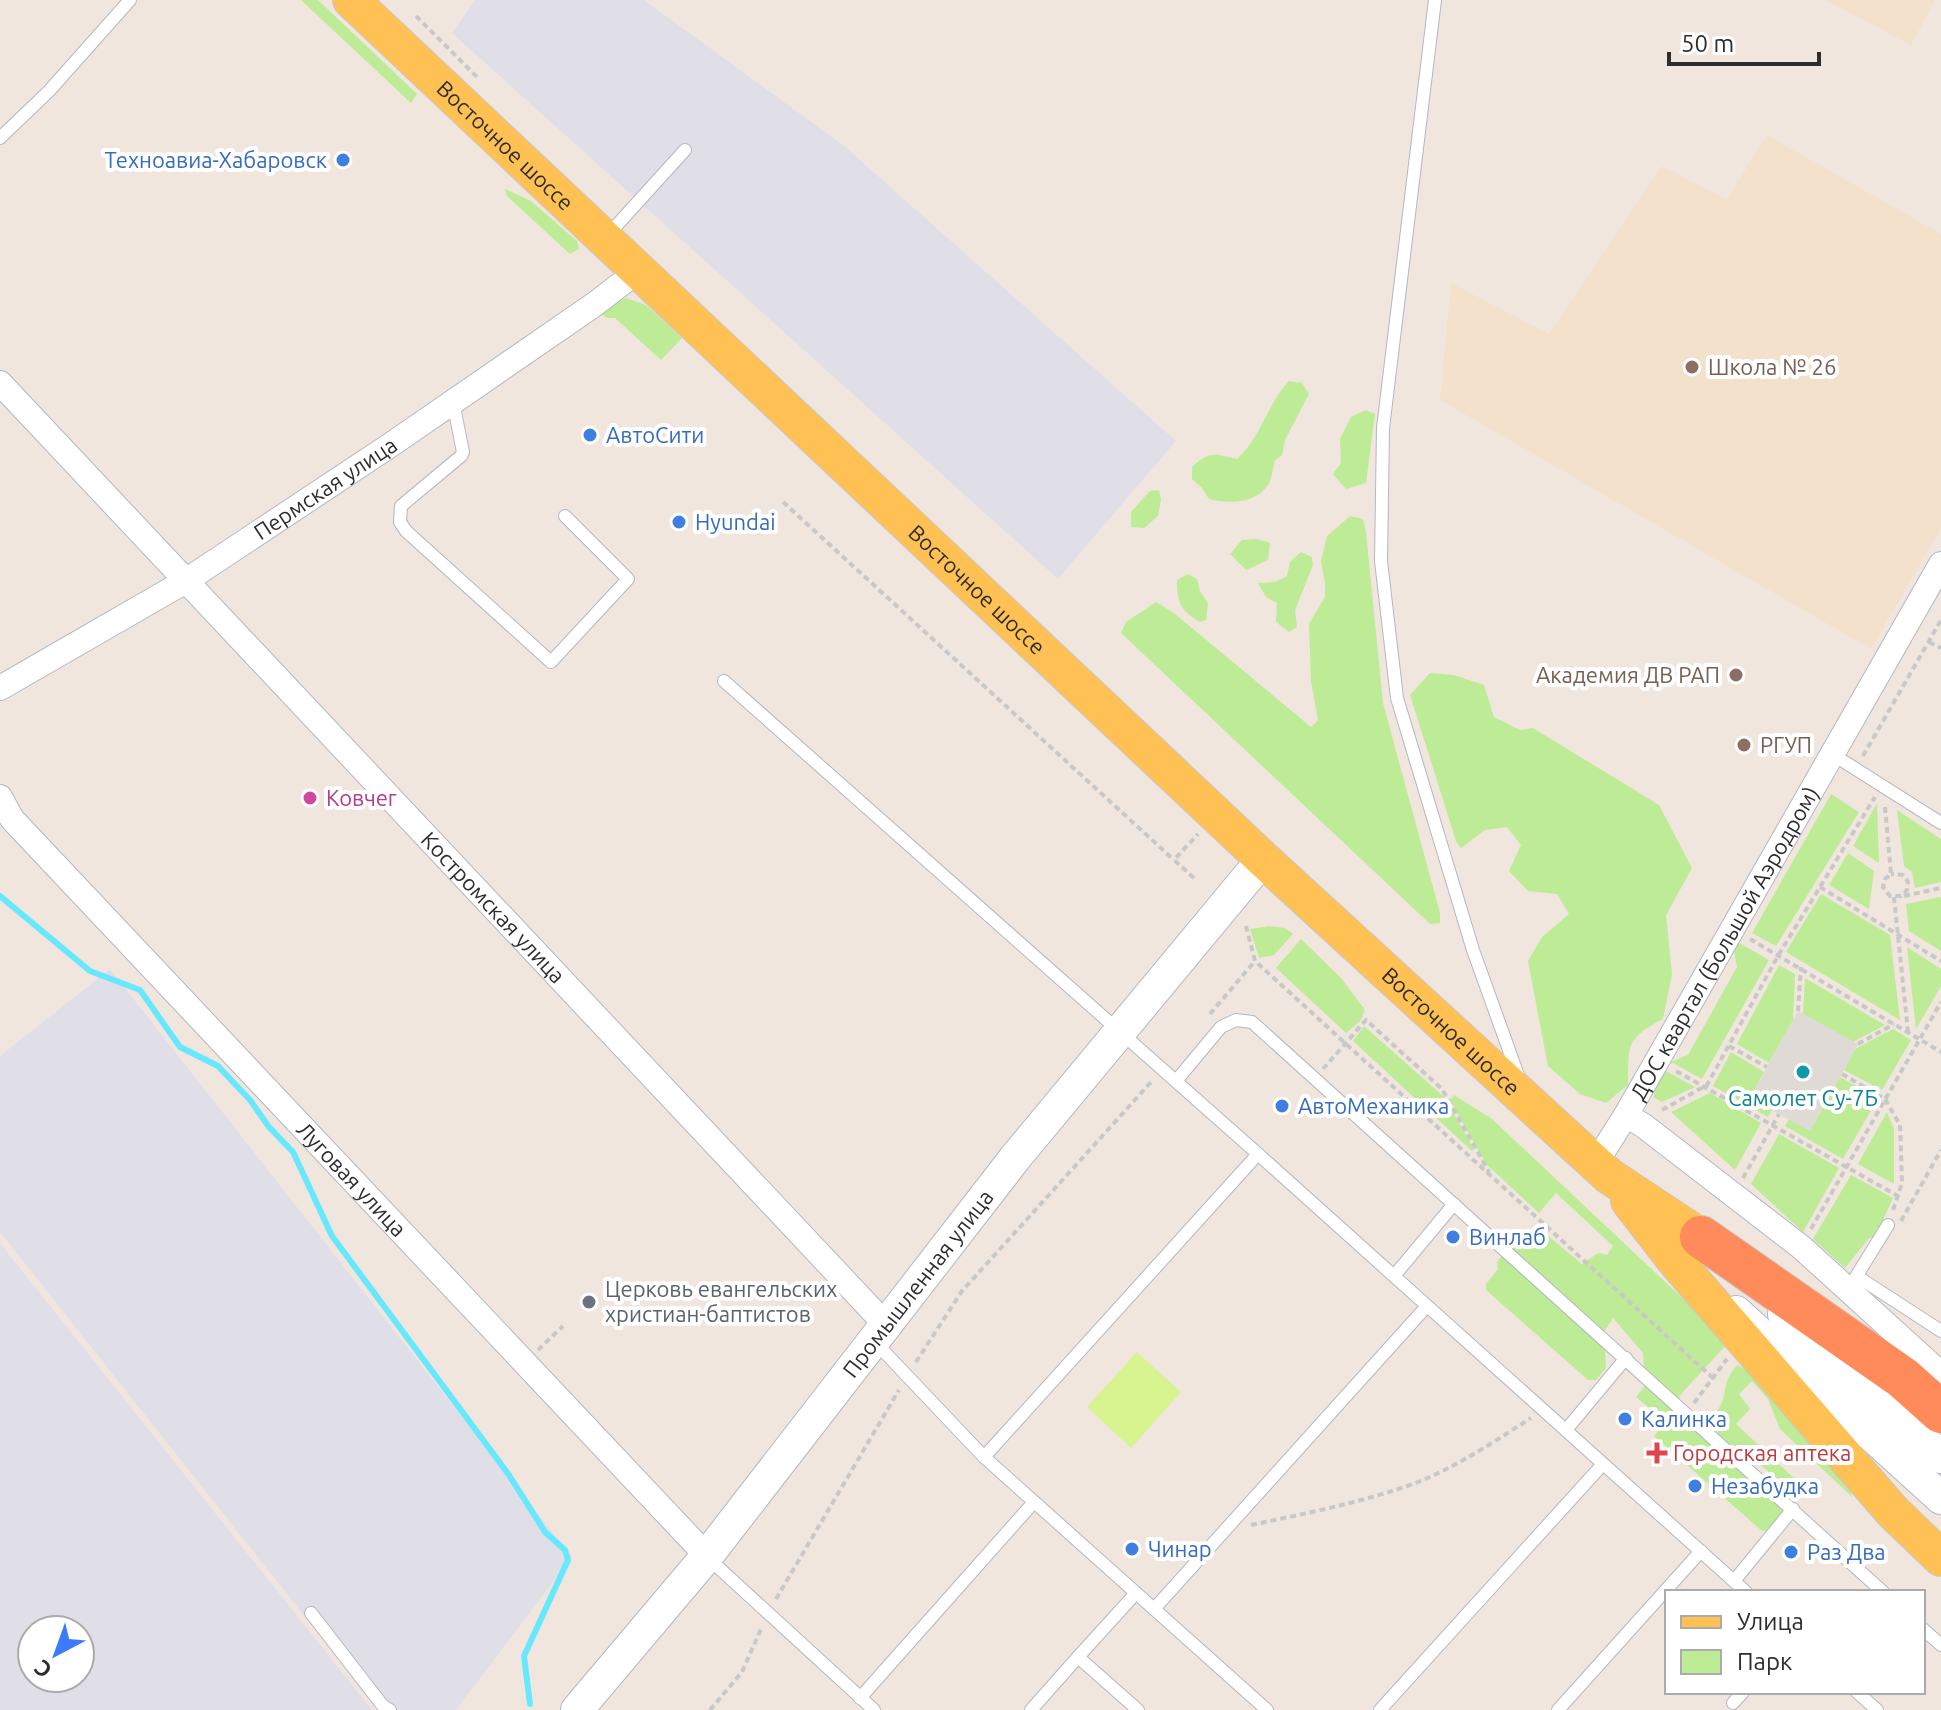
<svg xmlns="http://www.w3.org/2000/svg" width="1941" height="1710" viewBox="0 0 1941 1710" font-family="Ubuntu,sans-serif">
  <rect width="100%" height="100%" fill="#f0e6de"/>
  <g fill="#e0dfe8" fill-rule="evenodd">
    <path d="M475 0H644L843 145 1176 441 1058 579 452 33Z"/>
    <path d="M110 969 572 1557 456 1710H379L0 1232V1056Z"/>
    <path d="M0 1243 372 1710H0ZM80 1630V1678H32V1630Z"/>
  </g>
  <g fill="#f3e1cc">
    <path d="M1825 0H1935L1911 45Z"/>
    <path d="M1767 135 1941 234V528L1871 649 1440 400 1451 283 1549 334 1662 166 1727 199Z"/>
  </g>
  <g fill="#beeb95">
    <path d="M301 0H318L417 94 411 103Z"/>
    <path d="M505 189 531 201 577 241 579 249 570 254 507 196Z"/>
    <path d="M626 298 646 305 682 338 661 360 615 318H607L600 313 601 310Z"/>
    <path d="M1289 381 1302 383 1309 394 1285 440 1282 455 1275 460C1273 467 1272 479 1268 485 1255 504 1228 504 1209 499L1201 487 1192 479V467C1210 450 1215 454 1237 459 1261 438 1267 404 1289 381Z"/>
    <path d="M1366 410 1375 414 1366 483 1346 489 1333 474 1341 463 1340 439 1351 417Z"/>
    <path d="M1159 490 1161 499 1158 516 1144 528 1131 527V512L1150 491Z"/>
    <path d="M1350 516 1363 519 1366 532 1383 703 1440 913V923L1430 924 1121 633 1126 622 1156 602 1175 614 1311 727 1318 720 1311 682 1309 624 1325 597V583L1321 561 1327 536Z"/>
    <path d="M1257 539 1270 543 1268 560 1246 570 1230 554 1242 540Z"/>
    <path d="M1301 552 1312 557 1313 565 1295 610 1297 627 1289 632 1276 622 1277 603 1266 597 1258 583 1275 582 1287 576 1290 562Z"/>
    <path d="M1188 574 1197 579 1200 591 1208 603 1206 620 1200 622C1180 611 1177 601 1177 580Z"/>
    <path d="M1430 673 1454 675 1484 685 1494 717 1520 730 1533 728 1659 805 1692 868 1666 915 1672 974 1663 1019C1625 1039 1629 1045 1628 1085L1606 1103 1580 1094 1548 1066 1528 961 1542 937 1569 914 1557 894 1528 891 1509 871 1521 845 1507 827 1485 830 1461 848 1456 841 1410 695Z"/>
    <path d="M1831 794 1859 812 1776 946 1752 933Z"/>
    <path d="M1877 803 1879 863 1853 846Z"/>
    <path d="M1897 810 1941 839V882L1915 888 1912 872 1904 866Z"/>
    <path d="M1848 853 1874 871 1869 909 1829 885Z"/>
    <path d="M1821 894 1890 935 1900 1020 1786 952Z"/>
    <path d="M1941 897V951L1909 931 1906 904Z"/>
    <path d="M1269 926 1285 928 1293 934 1274 955 1259 958 1250 929Z"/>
    <path d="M1301 939 1341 978 1365 1010 1360 1021 1346 1033 1276 968Z"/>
    <path d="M1739 943 1769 960 1702 1079 1671 1062 1688 1055 1737 967 1734 951Z"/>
    <path d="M1907 947 1941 969V986L1916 1029Z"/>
    <path d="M1779 965 1795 974 1793 1020 1769 1063 1737 1044Z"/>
    <path d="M1805 978 1885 1025 1853 1042 1803 1014Z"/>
    <path d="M1364 1026 1444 1097 1474 1149 1472 1151 1353 1041Z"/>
    <path d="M1893 1029 1911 1040 1882 1090 1844 1070 1855 1049Z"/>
    <path d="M1731 1052 1764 1072 1750 1098 1772 1110 1768 1117 1713 1086Z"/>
    <path d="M1666 1071 1695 1087 1662 1102 1653 1097 1657 1084Z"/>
    <path d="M1840 1077 1878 1098 1843 1159 1785 1126 1789 1119 1810 1131Z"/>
    <path d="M1710 1093 1761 1123 1735 1170 1671 1112Z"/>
    <path d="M1454 1095 1492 1119 1729 1342 1681 1394 1675 1407 1787 1511 1770 1530 1762 1531 1654 1436 1666 1422 1636 1397 1645 1385 1643 1353 1613 1318 1604 1332 1606 1368 1596 1380H1588L1486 1290V1284L1498 1269 1497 1262 1517 1238 1547 1235 1582 1264 1598 1253 1607 1255 1613 1246 1556 1193 1539 1213 1486 1164 1450 1100Z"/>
    <path d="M1887 1112 1894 1129V1184L1858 1164Z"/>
    <path d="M1779 1134 1839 1168 1803 1232 1751 1184Z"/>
    <path d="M1851 1175 1893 1198 1883 1220 1884 1225 1875 1238H1869L1845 1268 1813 1239Z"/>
    <path d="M1737 1365 1753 1373 1850 1489 1852 1497 1780 1429 1768 1399 1752 1381 1739 1394 1750 1409 1736 1424 1797 1481 1788 1490 1778 1489 1768 1481V1471L1755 1460 1744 1458 1708 1425C1710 1417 1715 1415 1719 1408 1729 1392 1720 1385 1737 1365Z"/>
  </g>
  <path fill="#d7f490" d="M1137 1352 1181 1392 1131 1448 1087 1407Z"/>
  <path fill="#dfdad6" d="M1798 1011 1858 1044 1810 1131 1750 1098Z"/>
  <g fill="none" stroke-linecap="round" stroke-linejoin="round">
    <path stroke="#67e8fc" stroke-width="6" d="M0 896 90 971 140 990 180 1047 218 1066 250 1100 269 1127 293 1152 332 1236 509 1475 545 1532 565 1550 568 1560 524 1656 530 1704"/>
    <defs>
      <g id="lane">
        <path d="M1435 0 1383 428 1381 561 1397 698 1473 950 1519 1078"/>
        <path d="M0 138 49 91 130 0"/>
        <path d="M607 236 685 150"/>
        <path d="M453 402 463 452 461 456 401 506 400 522 406 531 551 662 628 579 565 516"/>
        <path d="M724 681 1258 1154 1746 1592"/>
        <path d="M1832 754 1941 823"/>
        <path d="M1176 1081 1221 1027 1236 1020 1252 1022 1883 1592"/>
        <path d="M1394 1276 1454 1204"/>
        <path d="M1858 1277 1941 1331"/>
        <path d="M1854 1280 1888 1225"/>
        <path d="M875 1342 984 1457 1267 1710"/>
        <path d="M1566 1430 1626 1358"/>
        <path d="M984 1457 1258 1154"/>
        <path d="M708 1558 874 1710"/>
        <path d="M1734 1581 1793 1509"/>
        <path d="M1136 1593 1078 1657 1138 1710"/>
        <path d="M1154 1609 1427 1306"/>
        <path d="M311 1613 383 1706 390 1710"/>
        <path d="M1923 1629 1941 1645"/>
        <path d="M1857 1692 1877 1710"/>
        <path d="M860 1698 1034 1502"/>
        <path d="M1733 1703 1743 1692"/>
        <path d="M1031 1710 1078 1657"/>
        <path d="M1380 1710 1603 1464"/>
        <path d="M1558 1710 1701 1551"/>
      </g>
      <g id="street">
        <path id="s1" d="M0 383 887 1326"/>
        <path id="s2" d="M0 688 184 582 389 446 595 304 639 270"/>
        <path id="s3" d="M0 797 12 819 707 1556"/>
        <path d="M1626 1115 1644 1126 1801 1247 1941 1374"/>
        <path id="s4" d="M1595 1164 1626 1115 1941 564"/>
      </g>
      <g id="secondary">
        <path d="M1736 1312 1941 1498"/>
        <path d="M1784 1314 1941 1457"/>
        <path id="s5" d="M577 1710 707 1556 1015 1158 1263 859"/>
      </g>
      <g id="primary">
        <path id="s6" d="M351 0 1263 859 1609 1176 1701 1237"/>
        <path d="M1629 1201 1673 1258 1893 1512 1941 1558"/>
      </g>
      <path id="highway" d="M1701 1237 1903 1378 1941 1412"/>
    </defs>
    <use href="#lane" stroke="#b2b7c2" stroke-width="14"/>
    <use href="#street" stroke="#b2b7c2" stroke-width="26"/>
    <use href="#secondary" stroke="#b2b7c2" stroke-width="34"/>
    <use href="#primary" stroke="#c8c8c8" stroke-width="38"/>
    <use href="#highway" stroke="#c8c8c8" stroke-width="44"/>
    <g stroke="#c8c8c8" stroke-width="4" stroke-dasharray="6 4" stroke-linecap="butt">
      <path d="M416 16 477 77"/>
      <path d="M783 502 1174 860"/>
      <path d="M1929 642 1941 648"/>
      <path d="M1863 756 1941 620"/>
      <path d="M1885 807 1891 874 1885 879 1883 887 1890 896H1901L1907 890 1908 882 1903 875 1891 874"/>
      <path d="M1194 878 1174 860 1198 834"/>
      <path d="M1820 887 1941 961"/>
      <path d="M1904 896 1941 888"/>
      <path d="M1894 897 1908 1032"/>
      <path d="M1246 926 1255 961 1714 1379"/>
      <path d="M1750 939 1941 1052"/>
      <path d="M1798 1011 1801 967"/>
      <path d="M1210 1014 1255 961"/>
      <path d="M1858 1044 1894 1024"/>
      <path d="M1729 1046 1767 1067"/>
      <path d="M1323 1069 1366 1020 1442 1089 1489 1172"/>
      <path d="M1676 1071 1898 1196"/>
      <path d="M1842 1074 1885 1099 1900 1125 1902 1183 1892 1213"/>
      <path d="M1662 1110 1707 1085 1779 954 1875 797"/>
      <path d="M1743 1178 1779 1114"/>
      <path d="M1901 1221 1941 1150"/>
      <path d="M1811 1229 1941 1002"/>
      <path d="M538 1350 563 1326"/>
      <path d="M916 1362 962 1291 1152 1081"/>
      <path d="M1694 1403 1727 1359"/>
      <path d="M1251 1525C1307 1513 1365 1502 1418 1482 1458 1466 1495 1441 1531 1418"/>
      <path d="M776 1599 899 1390"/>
      <path d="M710 1710 742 1672 761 1629"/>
    </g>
    <use href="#lane" stroke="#fff" stroke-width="12"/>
    <use href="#street" stroke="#fff" stroke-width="24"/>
    <use href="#secondary" stroke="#fff" stroke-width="32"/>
    <use href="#primary" stroke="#ffc054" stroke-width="36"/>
    <use href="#highway" stroke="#ff8b5a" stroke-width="42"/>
  </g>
  <g fill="#3f7fe0" stroke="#fff" stroke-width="3">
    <circle cx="343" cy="160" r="8"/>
    <circle cx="590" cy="435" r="8"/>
    <circle cx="679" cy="522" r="8"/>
    <circle cx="1282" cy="1106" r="8"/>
    <circle cx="1453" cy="1237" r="8"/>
    <circle cx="1625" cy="1419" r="8"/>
    <circle cx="1695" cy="1486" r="8"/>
    <circle cx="1132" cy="1549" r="8"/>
    <circle cx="1791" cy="1552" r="8"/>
  </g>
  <g fill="#8d6e63" stroke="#fff" stroke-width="3">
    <circle cx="1692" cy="367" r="8"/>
    <circle cx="1736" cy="675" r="8"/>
    <circle cx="1744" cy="745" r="8"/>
  </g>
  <circle fill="#d1479c" stroke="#fff" stroke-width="3" cx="310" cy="798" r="8"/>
  <circle fill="#0f9aa8" stroke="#fff" stroke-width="3" cx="1803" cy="1072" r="8"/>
  <circle fill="#6b7280" stroke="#fff" stroke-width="3" cx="589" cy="1302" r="8"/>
  <path fill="#e0444e" stroke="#fff" stroke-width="3" d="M1653 1441h8v8h8v8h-8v8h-8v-8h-8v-8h8z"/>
  <g text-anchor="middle" stroke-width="8" stroke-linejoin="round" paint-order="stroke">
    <g font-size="22" fill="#2d2d2d" stroke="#fff">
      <text dy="8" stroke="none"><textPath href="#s6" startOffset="212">Восточное шоссе</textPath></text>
      <text dy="8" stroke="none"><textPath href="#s2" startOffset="382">Пермская улица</textPath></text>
      <text dy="8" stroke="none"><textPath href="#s6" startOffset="860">Восточное шоссе</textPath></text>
      <text dy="8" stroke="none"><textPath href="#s1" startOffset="720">Костромская улица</textPath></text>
      <text dy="8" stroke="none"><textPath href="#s4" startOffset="256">ДОС квартал (Большой Аэродром)</textPath></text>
      <text dy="8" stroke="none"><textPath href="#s6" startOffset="1508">Восточное шоссе</textPath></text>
      <text dy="8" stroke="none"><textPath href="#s3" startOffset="520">Луговая улица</textPath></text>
      <text dy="8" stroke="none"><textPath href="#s5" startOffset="546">Промышленная улица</textPath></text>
    </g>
    <g font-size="22" fill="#366cbe" stroke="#fff" text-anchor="start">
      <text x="327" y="168" text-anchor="end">Техноавиа-Хабаровск</text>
      <text x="606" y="443">АвтоСити</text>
      <text x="695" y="530">Hyundai</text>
      <text x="1298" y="1114">АвтоМеханика</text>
      <text x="1469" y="1245">Винлаб</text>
      <text x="1641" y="1427">Калинка</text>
      <text x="1711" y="1494">Незабудка</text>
      <text x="1148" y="1557">Чинар</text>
      <text x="1807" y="1560">Раз Два</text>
    </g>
    <g font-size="22" fill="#785e54" stroke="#fff" text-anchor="start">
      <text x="1708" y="375">Школа № 26</text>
      <text x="1720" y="683" text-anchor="end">Академия ДВ РАП</text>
      <text x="1760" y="753">РГУП</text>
    </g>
    <g font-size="22" fill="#b23c85" stroke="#fff" text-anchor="start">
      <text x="326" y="806">Ковчег</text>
    </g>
    <g font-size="22" fill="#0d838f" stroke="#fff">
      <text x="1803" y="1106">Самолет Су-7Б</text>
    </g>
    <g font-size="22" fill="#5b616d" stroke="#fff" text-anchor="start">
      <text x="605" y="1297">Церковь евангельских<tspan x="605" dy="25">христиан-баптистов</tspan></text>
    </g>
    <g font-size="22" fill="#be3a42" stroke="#fff" text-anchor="start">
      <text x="1673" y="1461">Городская аптека</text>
    </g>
  </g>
  <rect x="1665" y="1590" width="260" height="104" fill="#ffffff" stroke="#ababab" stroke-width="2"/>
  <rect x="1681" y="1616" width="40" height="12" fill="#ffc054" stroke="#ababab" stroke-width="2"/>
  <text x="1737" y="1630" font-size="24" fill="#2d2d2d">Улица</text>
  <rect x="1681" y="1650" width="40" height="24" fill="#beeb95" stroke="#ababab" stroke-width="2"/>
  <text x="1737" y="1670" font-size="24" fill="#2d2d2d">Парк</text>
  <g transform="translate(56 1654) rotate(221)"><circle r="38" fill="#ffffff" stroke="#ababab" stroke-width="2"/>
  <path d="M0-6L14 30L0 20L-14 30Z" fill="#3c7bff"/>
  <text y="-12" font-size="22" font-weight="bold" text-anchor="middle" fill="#2d2d2d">С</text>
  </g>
  <path d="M1669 52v12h150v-12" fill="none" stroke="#2d2d2d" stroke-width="4"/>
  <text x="1681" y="52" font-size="24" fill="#2d2d2d" stroke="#ffffff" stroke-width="6" paint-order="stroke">50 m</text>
</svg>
